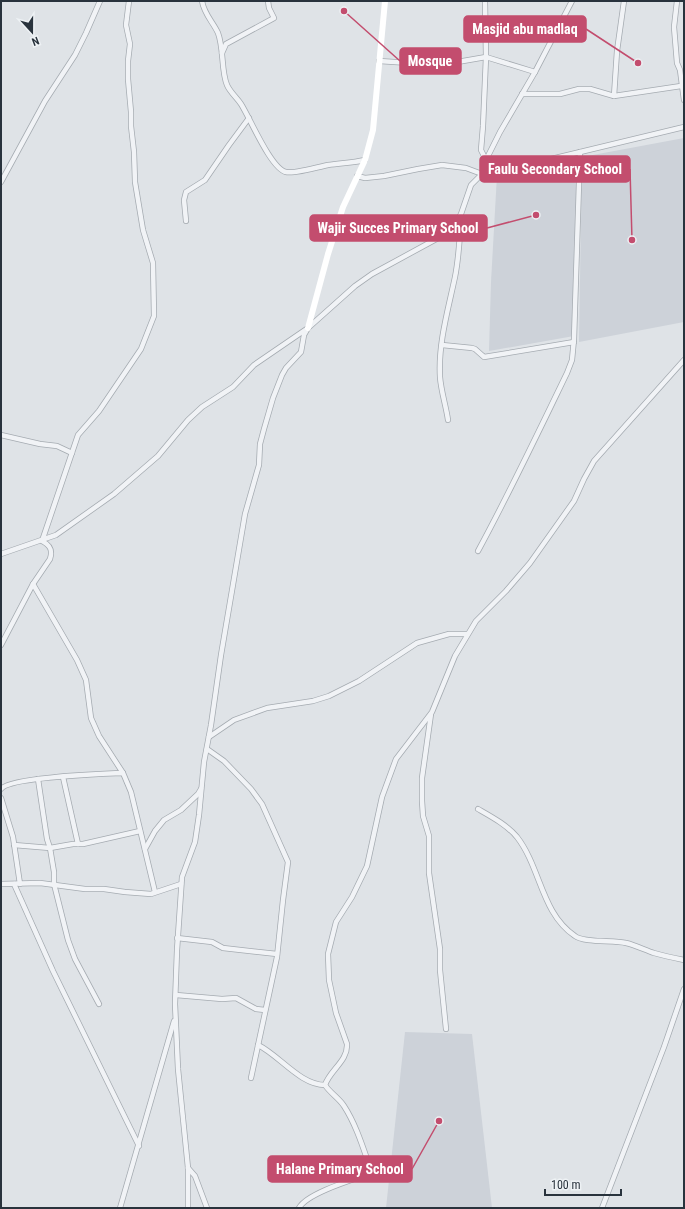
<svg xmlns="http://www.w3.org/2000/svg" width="685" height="1209" viewBox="0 0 685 1209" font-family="'Roboto Condensed',sans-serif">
  <rect width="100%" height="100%" fill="#dfe3e7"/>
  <g fill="#cdd2d9">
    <path d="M684 138V322L579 342 582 157Z"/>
    <path d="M578 153 574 336 489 351 491 282 497 175Z"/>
    <path d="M405 1032 472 1034 492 1208H386Z"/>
  </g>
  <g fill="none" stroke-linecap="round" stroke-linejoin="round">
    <defs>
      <g id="street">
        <path d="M202 1C204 14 213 22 218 33 224 49 221 71 227 85 230 92 237 98 241 104 250 118 271 169 286 172 294 174 319 167 328 165 340 163 352 163 365 160"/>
        <path d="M485 1 486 57 483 126 481 150 486 160"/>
        <path d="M677 1 674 27 677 63 680 70 684 100"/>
        <path d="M222 53 226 44 274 18 269 8 268 1"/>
        <path d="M379 61 440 65 486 57 535 72"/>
        <path d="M522 94H560L579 89H590L614 96 681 86"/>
        <path d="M614 96 617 51 624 1"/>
        <path d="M357 176 365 178 384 176 418 169 442 165 466 168 482 174 493 173 684 127"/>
        <path d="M1 182 45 101 75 55 86 33 100 1"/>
        <path d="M186 221 184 200 186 192 205 180 229 145 249 118"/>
        <path d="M442 345 472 348 475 349 484 357 574 342"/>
        <path d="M448 420C446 406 441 391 440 377 438 344 448 310 455 277 459 257 460 237 461 216"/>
        <path d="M1 435 40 444 57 446 72 453"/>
        <path d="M478 551C510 492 538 433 567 373L572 360 574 339 580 152"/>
        <path d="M1 554 56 535 114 494 158 456 188 420 202 407 233 387 254 365 308 328 355 286 372 274 440 237 454 226 461 214 471 185 482 174 486 160 500 132 535 72 572 1"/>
        <path d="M33 584 77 660 86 680 91 718 99 736 123 773 131 792 155 892"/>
        <path d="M1 645 33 584 50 559C53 550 50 545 42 541L78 435 99 411 141 349 154 316 153 263 143 230 135 182 134 152 131 126V112L128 79V61L130 44 126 25 129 1"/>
        <path d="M431 714 422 778V801L423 816 429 836V873L440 949V970L446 1029"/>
        <path d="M209 737 234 720 267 708 313 701 329 696 359 681 417 643 449 634H467"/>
        <path d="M207 749 224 761 251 789 262 804 288 862 283 900 277 957 251 1078"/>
        <path d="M63 777 78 844"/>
        <path d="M38 779 47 839 50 848 54 872V884L68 940 75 959 99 1004"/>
        <path d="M1 789C10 777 104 774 123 773"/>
        <path d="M1 798 13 837 20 884"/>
        <path d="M478 809C492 817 507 825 517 837 541 868 541 913 575 936 584 943 613 940 626 943 635 945 645 950 654 953 664 956 674 958 684 960"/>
        <path d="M14 845 50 848 73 844H83L140 831"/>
        <path d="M145 849 155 831 164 820 181 810 198 794 201 789"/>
        <path d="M1 884 40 883 85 889H104L125 892 151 894 181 884"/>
        <path d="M14 884 53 971 139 1146"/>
        <path d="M177 938 212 942 223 948 277 954"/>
        <path d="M176 995 222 999 236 998 256 1009 265 1010"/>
        <path d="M258 1045C279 1055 300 1085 325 1085"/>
        <path d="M188 1168 195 1176 207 1208"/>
        <path d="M120 1208 174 1021"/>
        <path d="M188 1208V1168L178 1069 175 1004 177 950 182 877 195 842 199 815 204 762 211 725 221 655 245 514 259 465 260 444 264 429 273 398 282 375 286 368 301 352 304 335 308 328"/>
        <path d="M299 1208C307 1193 355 1179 372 1173 364 1151 357 1126 344 1106 339 1098 330 1093 325 1085 330 1070 348 1061 347 1044L336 1013 329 980 328 954 336 922 352 897 367 866 382 797 396 759 432 712 455 656 476 621 506 591 530 563 574 501 584 479 594 461 684 360"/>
        <path d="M602 1208 664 1047 684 989"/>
      </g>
    </defs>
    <use href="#street" stroke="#a5abb1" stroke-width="6"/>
    <use href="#street" stroke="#f1f3f6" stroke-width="4.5"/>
    <path stroke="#fff" stroke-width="6" d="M308 328 328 254 343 207 365 160 373 130 385 1"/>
  </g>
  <path fill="none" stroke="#c34d6e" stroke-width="1.5" d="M638 63L586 29M344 11L400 61M632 240L630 169M536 215L487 228M439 1121L412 1169"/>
  <g fill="#c34d6e" stroke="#eef2f5" stroke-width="1.5">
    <circle cx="638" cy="63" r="4"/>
    <circle cx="344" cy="11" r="4"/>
    <circle cx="632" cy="240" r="4"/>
    <circle cx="536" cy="215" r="4"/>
    <circle cx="439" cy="1121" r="4"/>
  </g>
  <g fill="#c34d6e" stroke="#c34d6e" stroke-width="1.5">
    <rect x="464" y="16" width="122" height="26" rx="4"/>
    <rect x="400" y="48" width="61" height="26" rx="4"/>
    <rect x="480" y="156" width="150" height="26" rx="4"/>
    <rect x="310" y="215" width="177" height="26" rx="4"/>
    <rect x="268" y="1156" width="144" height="26" rx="4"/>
  </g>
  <g font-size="14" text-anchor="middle" font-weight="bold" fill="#fff">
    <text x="525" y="34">Masjid abu madlaq</text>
    <text x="430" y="66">Mosque</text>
    <text x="555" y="174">Faulu Secondary School</text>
    <text x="398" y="233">Wajir Succes Primary School</text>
    <text x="340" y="1174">Halane Primary School</text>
  </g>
  <rect width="685" height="1209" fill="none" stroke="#29333d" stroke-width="4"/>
  <g transform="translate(32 32) rotate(159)" stroke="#eef2f5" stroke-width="3" paint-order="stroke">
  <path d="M0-3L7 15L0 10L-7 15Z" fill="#29333d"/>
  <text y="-6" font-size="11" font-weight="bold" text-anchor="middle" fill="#29333d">N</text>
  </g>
  <path d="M545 1189v6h76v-6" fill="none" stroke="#29333d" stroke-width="2"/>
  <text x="551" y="1189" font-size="12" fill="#29333d" stroke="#eef2f5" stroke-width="3" paint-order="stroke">100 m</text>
</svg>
